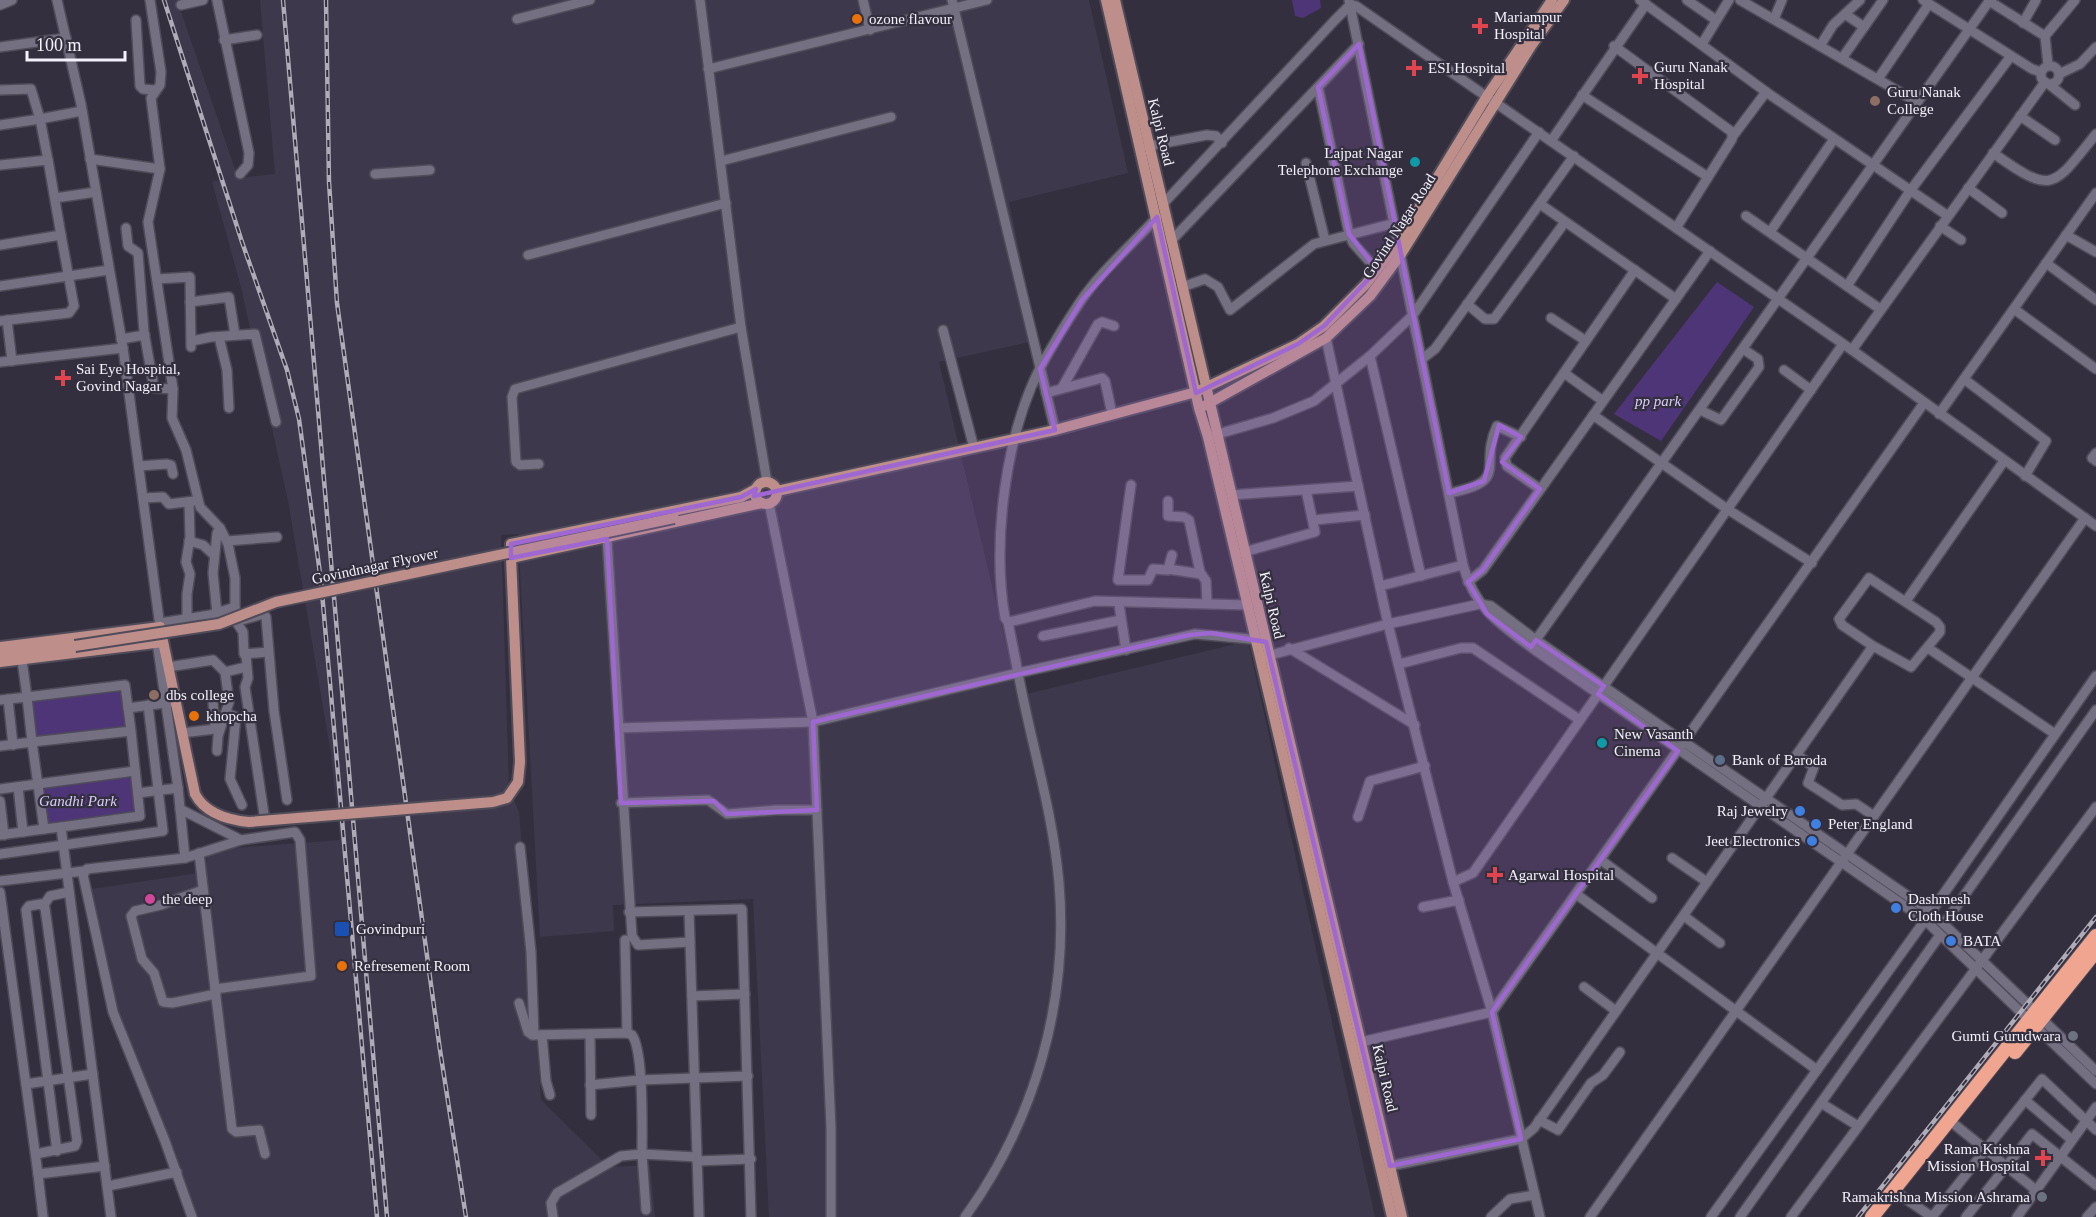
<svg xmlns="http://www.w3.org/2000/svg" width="2096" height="1217" viewBox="0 0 2096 1217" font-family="'Times New Roman',serif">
  <rect width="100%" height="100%" fill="#342f3e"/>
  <path fill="#3e384d" d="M162 0H177L238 178 275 174 260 0H1089L1128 173 1009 202 1038 340 939 362 1018 696 1248 641 1375 1217H769L753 899 613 905 614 931 540 937 518 534 501 535 509 788 519 812 541 1100 609 1167 650 1165 655 1217H195L111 1017 92 889 205 872 208 850 340 840 331 754 288 501 241 287 212 182 219 180Z"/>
  <g fill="#4e3577">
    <path d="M1292 0H1320L1321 8 1303 18 1295 16Z"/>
    <path d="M1717 282 1754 307 1661 441 1614 414Z"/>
    <path d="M123 687 128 729 35 740 27 699Z"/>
    <path d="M133 774 138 814 47 825 41 786Z"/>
  </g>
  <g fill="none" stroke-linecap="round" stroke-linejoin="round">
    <defs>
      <g id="minor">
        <path d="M57 0 81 104 123 348 160 627"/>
        <path d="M150 0 161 72 160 85 151 98 160 169"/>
        <path d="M217 0 249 153 248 165 240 174"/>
        <path d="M700 0 741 327 767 482"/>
        <path d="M863 0 870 30"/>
        <path d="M952 0 1055 430"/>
        <path d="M1349 0 1463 565C1475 609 1500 624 1535 650L1925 920 2029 1020"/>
        <path d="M1640 0 1769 94 1948 216"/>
        <path d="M1687 0 1716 20"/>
        <path d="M1740 0 1917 102"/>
        <path d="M1923 0 2032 69 2041 72"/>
        <path d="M1989 1 2045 36"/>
        <path d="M0 5 12 0"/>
        <path d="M181 5 203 0"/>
        <path d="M1845 14 1864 27"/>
        <path d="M517 19 590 0"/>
        <path d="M1774 19 1782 0"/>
        <path d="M136 20 140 86 143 89 155 90"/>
        <path d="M2023 23 2036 0"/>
        <path d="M224 40 257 35"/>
        <path d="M1702 44 1729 0"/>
        <path d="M1614 46 1732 132V139L1676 228"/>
        <path d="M1820 46 1833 25 1860 0"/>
        <path d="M0 47 66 38"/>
        <path d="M1843 57 1883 0"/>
        <path d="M2048 65 2045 36 2075 0"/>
        <circle cx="2050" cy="75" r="9"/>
        <path d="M708 69 987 0"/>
        <path d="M2059 74 2080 64 2096 47"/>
        <path d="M1878 79 1929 4"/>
        <path d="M2050 85 2075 105"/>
        <path d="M1318 87 1349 234 1353 243 1377 270"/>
        <path d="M0 90 31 89 40 119 0 125"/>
        <path d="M1582 95 1708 177"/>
        <path d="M2020 116 2055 140"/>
        <path d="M1733 136 1766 92"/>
        <path d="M1551 141 1646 4"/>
        <path d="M1148 146 1207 135 1216 136 1222 143"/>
        <path d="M1993 153C2054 196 2052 188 2096 134"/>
        <path d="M90 159 160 169 148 222 173 389 172 418 186 450 200 507 220 528 228 544 235 578V620L243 632 244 654 268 652"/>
        <path d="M48 160 40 119 82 111"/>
        <path d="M721 161 891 117"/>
        <path d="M1306 163 1325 240"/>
        <path d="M0 165 48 160 61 235"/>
        <path d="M375 174 430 170"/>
        <path d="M1968 188 2002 213"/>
        <path d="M55 198 96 192"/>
        <path d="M1163 204 1335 20 1350 5 1356 6 1852 350 2096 526"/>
        <path d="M1540 204 1676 299"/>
        <path d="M1746 216 1880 309"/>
        <path d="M1157 217C1132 245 1101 271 1080 302 1066 323 1052 346 1040 368 1005 437 992 543 1005 618L1008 622 1013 621 1095 601 1248 605"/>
        <path d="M1940 226 1961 240"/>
        <path d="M126 228 128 246 138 253 144 332 154 388 173 389"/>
        <path d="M1770 232 1834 139"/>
        <path d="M2066 235 2096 252"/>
        <path d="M1172 240 1359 44"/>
        <path d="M0 245 61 235 74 306 69 313 0 321"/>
        <path d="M528 255 726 203"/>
        <path d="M2046 263 2096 300"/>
        <path d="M157 279 190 277 191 347"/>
        <path d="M0 286 109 270"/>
        <path d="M1847 286 1910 191 2011 56"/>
        <path d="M1182 287 1205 279 1218 287 1230 310 1314 244 1395 223"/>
        <path d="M190 302 229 297 235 335"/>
        <path d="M1467 304 1485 319H1494L1565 222"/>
        <path d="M2014 309 2096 369"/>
        <path d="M1551 318 1586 341"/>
        <path d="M7 320 12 361"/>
        <path d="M943 330 974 448"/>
        <path d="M219 337 227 370 229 408"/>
        <path d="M1326 338 1388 624 1453 882 1492 1012 1540 1217"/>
        <path d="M121 339 145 335"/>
        <path d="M192 341 211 337 255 334 276 422"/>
        <path d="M1852 350 2045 82"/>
        <path d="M1370 356 1421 576"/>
        <path d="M1422 359 1435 349 1574 156"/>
        <path d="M0 362 123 348"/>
        <path d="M1784 370 1811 390"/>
        <path d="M1564 373 1603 401"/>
        <path d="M1964 379 2046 441 2025 476"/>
        <path d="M1062 388 1098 324 1102 322 1114 326"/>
        <path d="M1046 393 1102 378 1105 381 1112 414"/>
        <path d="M1700 410 1721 420 1759 367 1758 359 1743 349"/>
        <path d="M1939 414 2096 193"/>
        <path d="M1593 415 1727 509 1812 563"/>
        <path d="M1211 436 1273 418 1314 401 1370 356 1413 315 1539 132"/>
        <path d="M2096 453 2092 458 2096 461"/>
        <path d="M539 464 520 465 516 462 512 397 515 389 741 327"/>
        <path d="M139 466 167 464 171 465 173 474"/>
        <path d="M1131 485 1118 580H1148L1153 569 1168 570 1172 555"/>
        <path d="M1540 489 1507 466 1505 458 1635 270"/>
        <path d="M1449 493C1511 481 1478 467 1497 426L1521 437"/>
        <path d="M1231 495 1358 486"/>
        <path d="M143 498 163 497 169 504 194 501"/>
        <path d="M1168 501V516L1184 517 1189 520 1200 572 1206 581 1207 603"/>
        <path d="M769 503 813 722 831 1128V1217"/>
        <path d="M1314 520 1365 515"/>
        <path d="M607 539 632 936 638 945 690 942"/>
        <path d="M189 541 203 545 214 555"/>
        <path d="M227 541 277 537"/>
        <path d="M1244 552 1315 532 1306 490"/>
        <path d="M1168 569 1201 574"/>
        <path d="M1468 582 1483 570 1710 251"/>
        <path d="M1380 586 1463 565"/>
        <path d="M1906 601 2004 461"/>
        <path d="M1119 604 1126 650"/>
        <path d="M217 614 213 573 217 533 220 528"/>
        <path d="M187 619V594L190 574 186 562 190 537 189 502"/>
        <path d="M238 621 263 614 266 617 274 711 287 800"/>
        <path d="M160 623 210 615 235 607"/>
        <path d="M1043 636 1121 620"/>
        <path d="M157 642 178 788"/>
        <path d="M1533 644 1990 0"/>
        <path d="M1289 648 1415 725"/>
        <path d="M1928 648 2055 734"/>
        <path d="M246 655 248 678 245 687 265 821"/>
        <path d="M1263 657 1388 624 1480 604 1491 606 1536 640 1931 912 2036 1012"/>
        <path d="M1399 664 1461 648H1473L1580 720"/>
        <path d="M168 667 213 660 225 672"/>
        <path d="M8 699 13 745"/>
        <path d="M0 700 27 697 22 660"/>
        <path d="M128 708 173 702"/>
        <path d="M226 713 236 717 230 779 242 805"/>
        <path d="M619 728 813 722 1018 673 1008 622"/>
        <path d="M182 733 215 729 213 702"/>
        <path d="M0 746 32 742 44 829 61 827"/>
        <path d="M217 751 218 736 229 702 225 672 246 667"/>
        <path d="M1797 755 1814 767 1808 783 1842 805 1856 804 1874 816"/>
        <path d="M18 787 23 832"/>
        <path d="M0 789 135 771"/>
        <path d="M138 793 178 788 185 858"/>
        <path d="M0 801 4 835"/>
        <path d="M621 803 708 800 727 814 776 810H817"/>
        <path d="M180 809 241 840"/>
        <path d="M1358 817 1370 781 1425 766"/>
        <path d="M0 835 44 829"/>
        <path d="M520 847 531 952 534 1035"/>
        <path d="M0 854 163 831 148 705"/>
        <path d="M1672 858 1707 882"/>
        <path d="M1601 860 1652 898"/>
        <path d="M0 881 84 871"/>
        <path d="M1453 882 1473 873 1843 344"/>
        <path d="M203 890 161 905 135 911 131 916 142 959 154 973 163 1002 172 1003 216 994"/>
        <path d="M0 892 38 1174 105 1166"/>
        <path d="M1576 894 1817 1070"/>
        <path d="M44 905 50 896 69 892"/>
        <path d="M1423 907 1459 900"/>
        <path d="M689 911 699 1217"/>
        <path d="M629 912 742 909 751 1217"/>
        <path d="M1684 916 1720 943"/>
        <path d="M1944 924 2096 710"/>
        <path d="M625 940 627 1033"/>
        <path d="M1584 987 1616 1011"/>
        <path d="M215 989 232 1129 236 1132 259 1130 265 1154"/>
        <path d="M692 996 745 994"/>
        <path d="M519 1003 528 1032 532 1035 627 1033 632 1035C644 1051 642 1131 642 1154L697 1157"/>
        <path d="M2042 1019 2096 1071"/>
        <path d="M2036 1027 2096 1084"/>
        <path d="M590 1034 591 1115"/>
        <path d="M542 1035 546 1081 550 1095"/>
        <path d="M1361 1042 1492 1012 1924 403"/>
        <path d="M26 1084 93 1074"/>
        <path d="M590 1085 640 1080 748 1076"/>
        <path d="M2025 1100 2072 1140"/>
        <path d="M1821 1103 1858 1126"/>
        <path d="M1539 1120 1558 1130 1591 1083 1603 1075 1620 1052"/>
        <path d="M1949 1120 2037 1191"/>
        <path d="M36 1154 75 1146 77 1141 45 908 41 904 29 906 26 910 57 1151"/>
        <path d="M697 1161 751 1159"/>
        <path d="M1390 1166 1521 1139 1534 1128 1873 646 1911 667 1940 632V627L1936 622 1869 578 1839 619 1842 625 1873 646"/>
        <path d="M38 1174 43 1217"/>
        <path d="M108 1186 177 1172"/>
        <path d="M1893 1190 1932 1217"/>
        <path d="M111 1217 61 827 140 816 131 731 32 742 27 697 125 685 131 731"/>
        <path d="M192 1217 165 1141 113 1012 83 875 87 869 185 858 241 840 295 832 300 840 311 976 215 989 199 853"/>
        <path d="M553 1217 551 1203 557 1193 621 1156 642 1154 646 1210"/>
        <path d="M965 1217C1035 1120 1069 1002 1059 883 1053 812 1031 743 1018 673L1195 634 1261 640"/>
        <path d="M1491 1217 1510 1199 1535 1195"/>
        <path d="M1590 1217 2085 518"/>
        <path d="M1711 1217 1931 912 2096 676"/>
        <path d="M1740 1217 1940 935"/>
        <path d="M1791 1217 2096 807"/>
        <path d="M1932 1217 2042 1079 2096 1130"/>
        <path d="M1966 1217 2032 1134 2096 1185"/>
        <path d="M2017 1217 2096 1107"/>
        <path d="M2087 1217 2096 1207"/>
      </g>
      <g id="major">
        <path d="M1106 0 1199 408 1208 437 1392 1217"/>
        <path d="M1115 0 1402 1217"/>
        <path d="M1204 406 1326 338 1370 296 1401 254 1531 46 1564 0"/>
        <circle cx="766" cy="493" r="11"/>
        <path d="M756 489 741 497 511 544V558L762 503"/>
        <path d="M777 491 1055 430 1196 392 1298 344 1324 326 1366 284 1398 242 1487 96 1552 0"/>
        <path d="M511 558 520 762"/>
        <path d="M0 647 160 627 195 794"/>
        <path d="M0 655 75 646"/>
        <path d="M0 662 163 642"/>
      </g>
      <g id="highway">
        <path d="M2015 1052 2096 951"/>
        <path d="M1872 1217 2096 936"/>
      </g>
    </defs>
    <use href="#minor" stroke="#4f4b58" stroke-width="12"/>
    <use href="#major" stroke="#4f4b58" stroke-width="14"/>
    <use href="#highway" stroke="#4f4b58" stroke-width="16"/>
    <use href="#minor" stroke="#746f81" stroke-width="9"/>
    <use href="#major" stroke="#be8f8a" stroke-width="10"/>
    <use href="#highway" stroke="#efa590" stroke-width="14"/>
    <defs>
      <g id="rail">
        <path d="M164 0 242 242 287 370 299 419 321 581 377 1217"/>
        <path d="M283 0 387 1217"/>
        <path d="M326 0 329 182 337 303 440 1050 466 1217"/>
        <path d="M1858 1217 2096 917"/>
      </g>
    </defs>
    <use href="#rail" stroke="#afacb8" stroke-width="4.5"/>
    <use href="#rail" stroke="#342f3e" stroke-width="2" stroke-dasharray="7" stroke-linecap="butt"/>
    <defs>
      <g id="major-bridge">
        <path d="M75 646 219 624 276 602 674 518"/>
        <path d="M195 794C205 813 228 820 249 822L493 802 507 798 518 782 520 762"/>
      </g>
    </defs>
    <use href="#major-bridge" stroke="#4f4b58" stroke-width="14" stroke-linecap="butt"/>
    <use href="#major-bridge" stroke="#be8f8a" stroke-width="10"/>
  </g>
  <path fill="#9f67d1" fill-opacity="0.2" stroke="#9f67d1" stroke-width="4.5" stroke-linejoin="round" d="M1359 44 1449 493 1484 481 1499 425 1521 437 1502 462 1540 489 1483 570 1468 582 1487 614 1531 647 1536 640 1604 686 1598 694 1678 751 1492 1012 1521 1139 1390 1166 1266 642 1211 633 1189 635 813 722 817 810 727 814 714 801 621 803 607 539 511 558V544L741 497 756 489 754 496 1055 430 1040 369 1082 300 1157 217 1196 393 1298 344 1324 326 1377 270 1349 234 1318 87Z"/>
  <g fill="#e8710a" stroke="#342f3e" stroke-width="2">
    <circle cx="857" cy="19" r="6"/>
    <circle cx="194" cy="716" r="6"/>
    <circle cx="342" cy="966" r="6"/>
  </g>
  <g fill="#e0444e" stroke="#342f3e" stroke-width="2">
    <path d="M1477 17h6v6h6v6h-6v6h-6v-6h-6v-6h6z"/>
    <path d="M1411 59h6v6h6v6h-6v6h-6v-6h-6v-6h6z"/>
    <path d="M1637 67h6v6h6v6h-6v6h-6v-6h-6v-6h6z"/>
    <path d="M60 369h6v6h6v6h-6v6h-6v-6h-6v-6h6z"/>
    <path d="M1492 866h6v6h6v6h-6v6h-6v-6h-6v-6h6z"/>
    <path d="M2040 1149h6v6h6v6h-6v6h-6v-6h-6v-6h6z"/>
  </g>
  <g fill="#8d6e63" stroke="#342f3e" stroke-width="2">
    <circle cx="1875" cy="101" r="6"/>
    <circle cx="154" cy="695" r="6"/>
  </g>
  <g fill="#0f9aa8" stroke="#342f3e" stroke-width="2">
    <circle cx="1415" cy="162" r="6"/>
    <circle cx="1602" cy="743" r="6"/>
  </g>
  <circle fill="#5c6f8a" stroke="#342f3e" stroke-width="2" cx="1720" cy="760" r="6"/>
  <g fill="#3f7fe0" stroke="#342f3e" stroke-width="2">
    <circle cx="1800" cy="811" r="6"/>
    <circle cx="1816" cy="824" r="6"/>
    <circle cx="1812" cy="841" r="6"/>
    <circle cx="1896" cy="908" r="6"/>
    <circle cx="1951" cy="941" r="6"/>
  </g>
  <circle fill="#d1479c" stroke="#342f3e" stroke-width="2" cx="150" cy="899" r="6"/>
  <rect fill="#1a4fb4" stroke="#342f3e" stroke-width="2" x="334" y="921" width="16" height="16" rx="3"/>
  <g fill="#6b7280" stroke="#342f3e" stroke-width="2">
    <circle cx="2073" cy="1036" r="6"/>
    <circle cx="2042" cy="1197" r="6"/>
  </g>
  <g text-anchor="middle" stroke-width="4.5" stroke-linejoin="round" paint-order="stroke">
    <g font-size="15" fill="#f3f1fb" stroke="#342f3e" text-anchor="start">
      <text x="1494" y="22">Mariampur<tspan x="1494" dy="17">Hospital</tspan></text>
      <text x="869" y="24">ozone flavour</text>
      <text x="1654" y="72">Guru Nanak<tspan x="1654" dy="17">Hospital</tspan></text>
      <text x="1428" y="73">ESI Hospital</text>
      <text x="1887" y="97">Guru Nanak<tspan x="1887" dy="17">College</tspan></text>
      <text x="1403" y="158" text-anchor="end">Lajpat Nagar<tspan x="1403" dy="17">Telephone Exchange</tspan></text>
      <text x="76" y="374">Sai Eye Hospital,<tspan x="76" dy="17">Govind Nagar</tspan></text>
      <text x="166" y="700">dbs college</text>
      <text x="206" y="721">khopcha</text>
      <text x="1614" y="739">New Vasanth<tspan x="1614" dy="17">Cinema</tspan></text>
      <text x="1732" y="765">Bank of Baroda</text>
      <text x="1788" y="816" text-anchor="end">Raj Jewelry</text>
      <text x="1828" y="829">Peter England</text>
      <text x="1800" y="846" text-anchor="end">Jeet Electronics</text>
      <text x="1508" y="880">Agarwal Hospital</text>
      <text x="162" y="904">the deep</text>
      <text x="1908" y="904">Dashmesh<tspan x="1908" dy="17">Cloth House</tspan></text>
      <text x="356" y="934">Govindpuri</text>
      <text x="1963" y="946">BATA</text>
      <text x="354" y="971">Refresement Room</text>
      <text x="2061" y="1041" text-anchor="end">Gumti Gurudwara</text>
      <text x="2030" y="1154" text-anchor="end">Rama Krishna<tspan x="2030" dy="17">Mission Hospital</tspan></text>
      <text x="2030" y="1202" text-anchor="end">Ramakrishna Mission Ashrama</text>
    </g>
    <g font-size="15" fill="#f3f1fb" stroke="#342f3e">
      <text transform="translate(1161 132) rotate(76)" y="5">Kalpi Road</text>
      <text transform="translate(1399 226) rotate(-57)" y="5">Govind Nagar Road</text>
      <text transform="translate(375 566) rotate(-12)" y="5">Govindnagar Flyover</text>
      <text transform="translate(1272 605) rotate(77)" y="5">Kalpi Road</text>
      <text transform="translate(1385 1078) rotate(77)" y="5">Kalpi Road</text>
    </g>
    <g font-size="15" font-style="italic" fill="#d8ccf7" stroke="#342f3e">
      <text x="1658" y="406">pp park</text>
      <text x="78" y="806">Gandhi Park</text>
    </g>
  </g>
  <path d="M27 51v9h98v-9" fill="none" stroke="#f3f1fb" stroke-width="3"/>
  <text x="36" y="51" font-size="18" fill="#f3f1fb" stroke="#342f3e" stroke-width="4.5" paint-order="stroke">100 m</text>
</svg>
